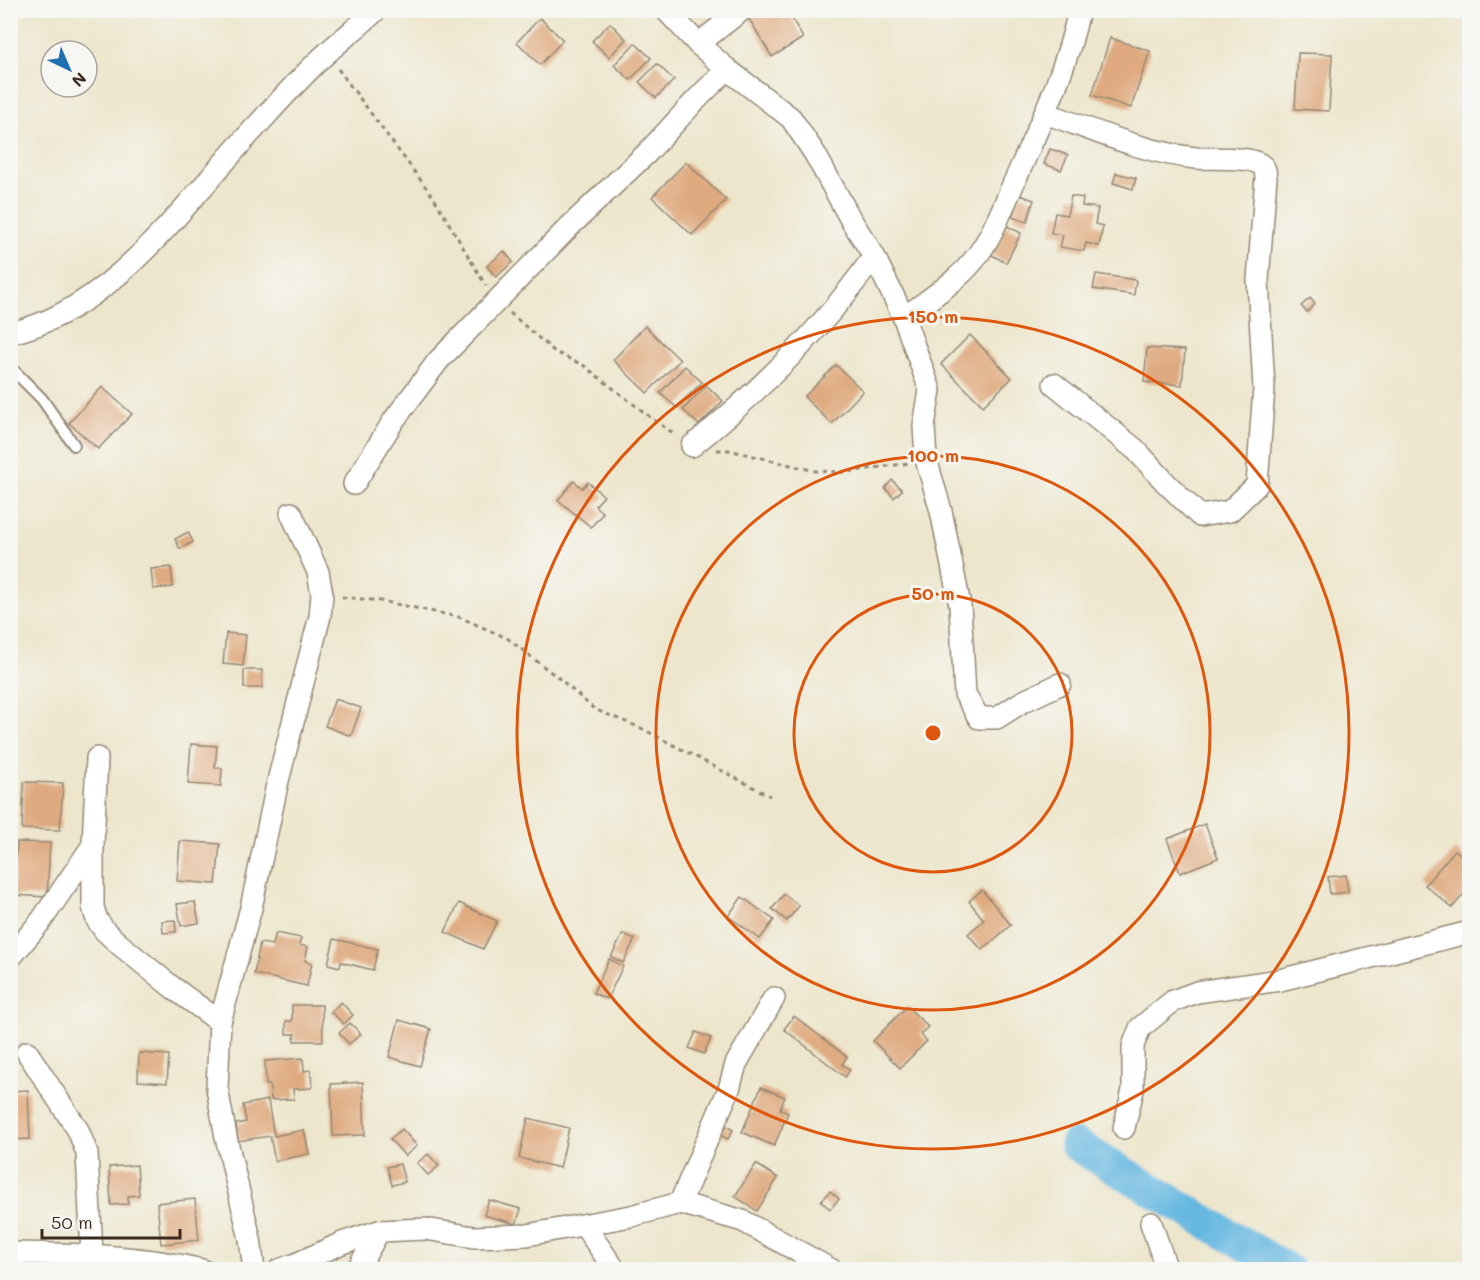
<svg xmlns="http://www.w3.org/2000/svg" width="1480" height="1280" viewBox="0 0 1480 1280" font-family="Mali,sans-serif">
  <rect width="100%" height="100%" fill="#f6f6f2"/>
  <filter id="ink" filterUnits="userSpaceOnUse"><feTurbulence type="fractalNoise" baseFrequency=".0167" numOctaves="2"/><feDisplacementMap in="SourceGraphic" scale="12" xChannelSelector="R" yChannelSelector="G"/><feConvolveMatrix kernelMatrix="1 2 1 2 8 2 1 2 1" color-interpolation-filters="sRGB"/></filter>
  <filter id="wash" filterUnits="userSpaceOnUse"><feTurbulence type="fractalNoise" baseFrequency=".008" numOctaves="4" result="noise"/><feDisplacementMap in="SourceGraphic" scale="24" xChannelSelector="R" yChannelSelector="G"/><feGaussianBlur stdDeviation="1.35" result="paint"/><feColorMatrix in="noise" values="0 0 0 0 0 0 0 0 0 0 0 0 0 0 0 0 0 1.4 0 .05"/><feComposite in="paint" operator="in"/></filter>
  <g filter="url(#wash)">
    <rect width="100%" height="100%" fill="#ede6cc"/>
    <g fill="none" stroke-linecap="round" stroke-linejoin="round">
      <path stroke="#66b8e1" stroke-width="33" d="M1076 1145 1288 1270"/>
    </g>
    <g id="blocks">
      <g fill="#dfaa7f">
        <path d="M748 10H787L803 38 772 57 745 12Z"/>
        <path d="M540 18 563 40 540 65 517 42Z"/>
        <path d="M610 23 626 39 609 57 592 41Z"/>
        <path d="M1110 38 1150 51 1131 108 1092 95Z"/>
        <path d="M635 43 651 58 630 80 614 65Z"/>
        <path d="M1298 53 1332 54 1329 111 1295 109Z"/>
        <path d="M657 64 674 80 656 98 639 82Z"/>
        <path d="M1050 149 1068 155 1061 170 1044 164Z"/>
        <path d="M686 162 726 200 692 235 652 197Z"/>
        <path d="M1116 173 1136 178 1133 189 1113 183Z"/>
        <path d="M1020 195 1034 200 1027 222 1012 217Z"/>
        <path d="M1071 196 1083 198 1082 206 1098 208 1095 224 1103 226 1099 246 1086 243 1084 251 1060 247 1063 235 1051 233 1055 213 1067 215Z"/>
        <path d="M1005 225 1021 233 1006 263 990 254Z"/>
        <path d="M504 251 513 262 496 277 487 266Z"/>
        <path d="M1096 274 1136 280 1134 295 1093 289Z"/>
        <path d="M1310 298 1315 304 1307 312 1301 306Z"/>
        <path d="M645 326 680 360 647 393 613 360Z"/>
        <path d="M970 335 1012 378 983 406 941 364Z"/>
        <path d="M1147 348 1185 350 1182 385 1144 382Z"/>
        <path d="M836 365 863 391 832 424 804 397Z"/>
        <path d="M685 366 702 382 677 408 660 393Z"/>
        <path d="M706 385 723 401 699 425 683 410Z"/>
        <path d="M102 387 132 414 98 449 69 423Z"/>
        <path d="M892 480 902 490 894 498 885 488Z"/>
        <path d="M574 481 582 488 588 482 604 496 595 506 603 513 591 527 558 500Z"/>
        <path d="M188 532 193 542 180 549 175 539Z"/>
        <path d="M171 567 173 587 153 589 151 569Z"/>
        <path d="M226 633 246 635 243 666 223 664Z"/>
        <rect x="244" y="670" width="18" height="18"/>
        <path d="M335 699 361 708 351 736 325 726Z"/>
        <path d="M191 744 217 746 215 768H222L221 786 188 784Z"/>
        <path d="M24 782 63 783 60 830 22 829Z"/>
        <path d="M1205 824 1218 858 1180 873 1167 839Z"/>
        <path d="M180 841 220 844 216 884 177 881Z"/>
        <path d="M17 842 50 843 47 897 13 895Z"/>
        <path d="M1455 850 1470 862V887L1452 908 1425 885Z"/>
        <path d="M1346 875 1348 892 1330 894 1328 877Z"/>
        <path d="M982 890 1011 925 982 950 968 934 984 920 969 901Z"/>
        <path d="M784 894 799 906 787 921 772 909Z"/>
        <path d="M742 897 774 920 760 939 728 916Z"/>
        <path d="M195 902 199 923 181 926 177 904Z"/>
        <path d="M459 903 497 921 483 949 445 932Z"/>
        <path d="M175 920 176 932 163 933 162 921Z"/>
        <path d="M276 933 301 938 299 945 308 947 305 961 312 963 307 986 254 974 260 943 273 945Z"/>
        <path d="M623 934 635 939 623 963 611 957Z"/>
        <path d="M334 939 378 949 373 970 341 962 340 967 328 964Z"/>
        <path d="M609 959 623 966 607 999 593 993Z"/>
        <path d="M341 1002 353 1015 344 1024 331 1012Z"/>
        <path d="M292 1005H322L323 1041H294L295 1034H286V1021H292Z"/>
        <path d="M907 1006 928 1027 920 1034 927 1041 900 1068 873 1041Z"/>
        <path d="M794 1016 847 1057 842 1064 850 1070 845 1077 784 1029Z"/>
        <path d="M399 1020 431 1029 420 1066 389 1057Z"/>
        <path d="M350 1023 361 1034 349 1044 339 1033Z"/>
        <path d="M696 1032 711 1038 704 1054 689 1048Z"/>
        <path d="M139 1053 169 1055 167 1083 138 1081Z"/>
        <path d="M303 1058 304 1071 311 1070 312 1088 293 1089 294 1099 271 1100 270 1085H266L265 1061Z"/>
        <path d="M363 1082 365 1135 333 1136 331 1084Z"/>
        <path d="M761 1087 785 1097 780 1109 788 1113 774 1146 742 1132Z"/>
        <path d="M28 1090 30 1139 10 1140V1091Z"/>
        <path d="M268 1100 274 1136 304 1130 309 1154 275 1161 270 1136 238 1141 236 1124 246 1122 243 1105Z"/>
        <path d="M528 1118 569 1128 560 1168 519 1158Z"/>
        <path d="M721 1123 733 1130 728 1139 716 1133Z"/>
        <path d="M402 1129 417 1146 405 1156 390 1139Z"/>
        <path d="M428 1154 439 1166 428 1175 417 1163Z"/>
        <path d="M400 1164 405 1182 392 1185 387 1167Z"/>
        <path d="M756 1164 778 1178 757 1211 735 1196Z"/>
        <path d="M137 1165 139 1195 128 1196V1204L111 1205 109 1167Z"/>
        <path d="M830 1191 839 1199 830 1209 821 1201Z"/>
        <path d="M195 1199 199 1240 161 1244 157 1203Z"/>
        <path d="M489 1200 521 1209 516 1224 484 1215Z"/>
      </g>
    </g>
  </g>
  <g filter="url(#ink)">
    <use href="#blocks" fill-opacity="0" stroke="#948875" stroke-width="1.5"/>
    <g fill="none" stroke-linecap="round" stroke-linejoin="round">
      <defs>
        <path id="lane" d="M10 367 42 399 74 445"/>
        <g id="street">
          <path d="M666 10 698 44 727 69 791 118 815 154 851 220 874 256 904 318 930 390 924 426 926 459 941 511 960 605 965 694 979 718H997L1022 702 1060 684"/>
          <path d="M698 44 742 10"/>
          <path d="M1045 113C1094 130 1144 153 1196 158 1211 159 1256 155 1264 168 1266 170 1265 174 1266 177L1258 280 1264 388 1257 485 1230 511 1200 516 1166 483 1136 450 1054 384"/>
          <path d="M904 318C928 299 959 281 977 256 994 233 1004 204 1016 178 1040 124 1067 69 1079 10"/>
          <path d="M10 333C112 311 184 204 252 131 276 105 301 76 328 52 343 38 361 25 376 10"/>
          <path d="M692 446C761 390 823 329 874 256"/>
          <path d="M354 484 394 420 438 361 569 227 648 152 694 102 727 69"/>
          <path d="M97 758 93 845V907L97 920 105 931 119 944 172 987 220 1022"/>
          <path d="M10 958 41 921 93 845"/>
          <path d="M27 1052 78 1130 87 1153 92 1254"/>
          <path d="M1124 1128 1133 1090V1046L1140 1028 1173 1001 1197 992 1280 980 1470 932"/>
          <path d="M680 1203 729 1089 736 1064 774 998"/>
          <path d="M1151 1223 1167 1270"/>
          <path d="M584 1225 615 1270"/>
          <path d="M10 1253C75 1254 139 1255 202 1270"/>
          <path d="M254 1270 250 1239 226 1137 217 1088 220 1022 251 908 277 785 320 616 322 594 318 572 291 513"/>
          <path d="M279 1270 296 1264 342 1243 379 1231 425 1229 474 1237 527 1235 631 1216 680 1203 743 1221 832 1270"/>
          <path d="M357 1270 379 1231"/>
        </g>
      </defs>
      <use href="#lane" stroke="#948875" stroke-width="14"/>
      <use href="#street" stroke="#948875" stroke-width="24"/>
      <g stroke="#948875" stroke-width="3" stroke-dasharray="4.5 4.5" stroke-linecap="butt">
        <path d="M338 69 434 198 486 286"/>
        <path d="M510 313 555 352 583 365 654 420 676 435"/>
        <path d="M717 450H729L815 471 848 472 909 463"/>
        <path d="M342 597 381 601 459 617 507 638 561 680 594 709 641 728 770 796"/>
      </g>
      <use href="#lane" stroke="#fff" stroke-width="10"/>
      <use href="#street" stroke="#fff" stroke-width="21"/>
    </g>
  </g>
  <g fill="none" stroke="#df570d" stroke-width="3">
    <circle cx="933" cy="733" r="139"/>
    <circle cx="933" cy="733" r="277"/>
    <circle cx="933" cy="733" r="416"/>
  </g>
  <circle cx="933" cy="733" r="9" fill="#df570d" stroke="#f6f6f2" stroke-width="3"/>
  <g font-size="18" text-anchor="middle" font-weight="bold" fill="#df570d" stroke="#f6f6f2" stroke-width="6" stroke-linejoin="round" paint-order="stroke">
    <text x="933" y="323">150 m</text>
    <text x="933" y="462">100 m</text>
    <text x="933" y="600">50 m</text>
  </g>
  <rect width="1480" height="1280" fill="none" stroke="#f6f6f2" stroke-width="36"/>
  <g transform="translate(69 69) rotate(136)"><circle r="28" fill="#f6f6f2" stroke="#aba49d" stroke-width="1.5"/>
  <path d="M0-4.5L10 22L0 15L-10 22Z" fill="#1f6fb2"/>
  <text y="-9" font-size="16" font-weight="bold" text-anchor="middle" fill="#3b2a1e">N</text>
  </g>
  <path d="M42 1229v9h138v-9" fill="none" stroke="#3b2a1e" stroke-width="3"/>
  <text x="51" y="1229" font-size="18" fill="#3b2a1e" stroke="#f6f6f2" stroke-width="4.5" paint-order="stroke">50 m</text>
</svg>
